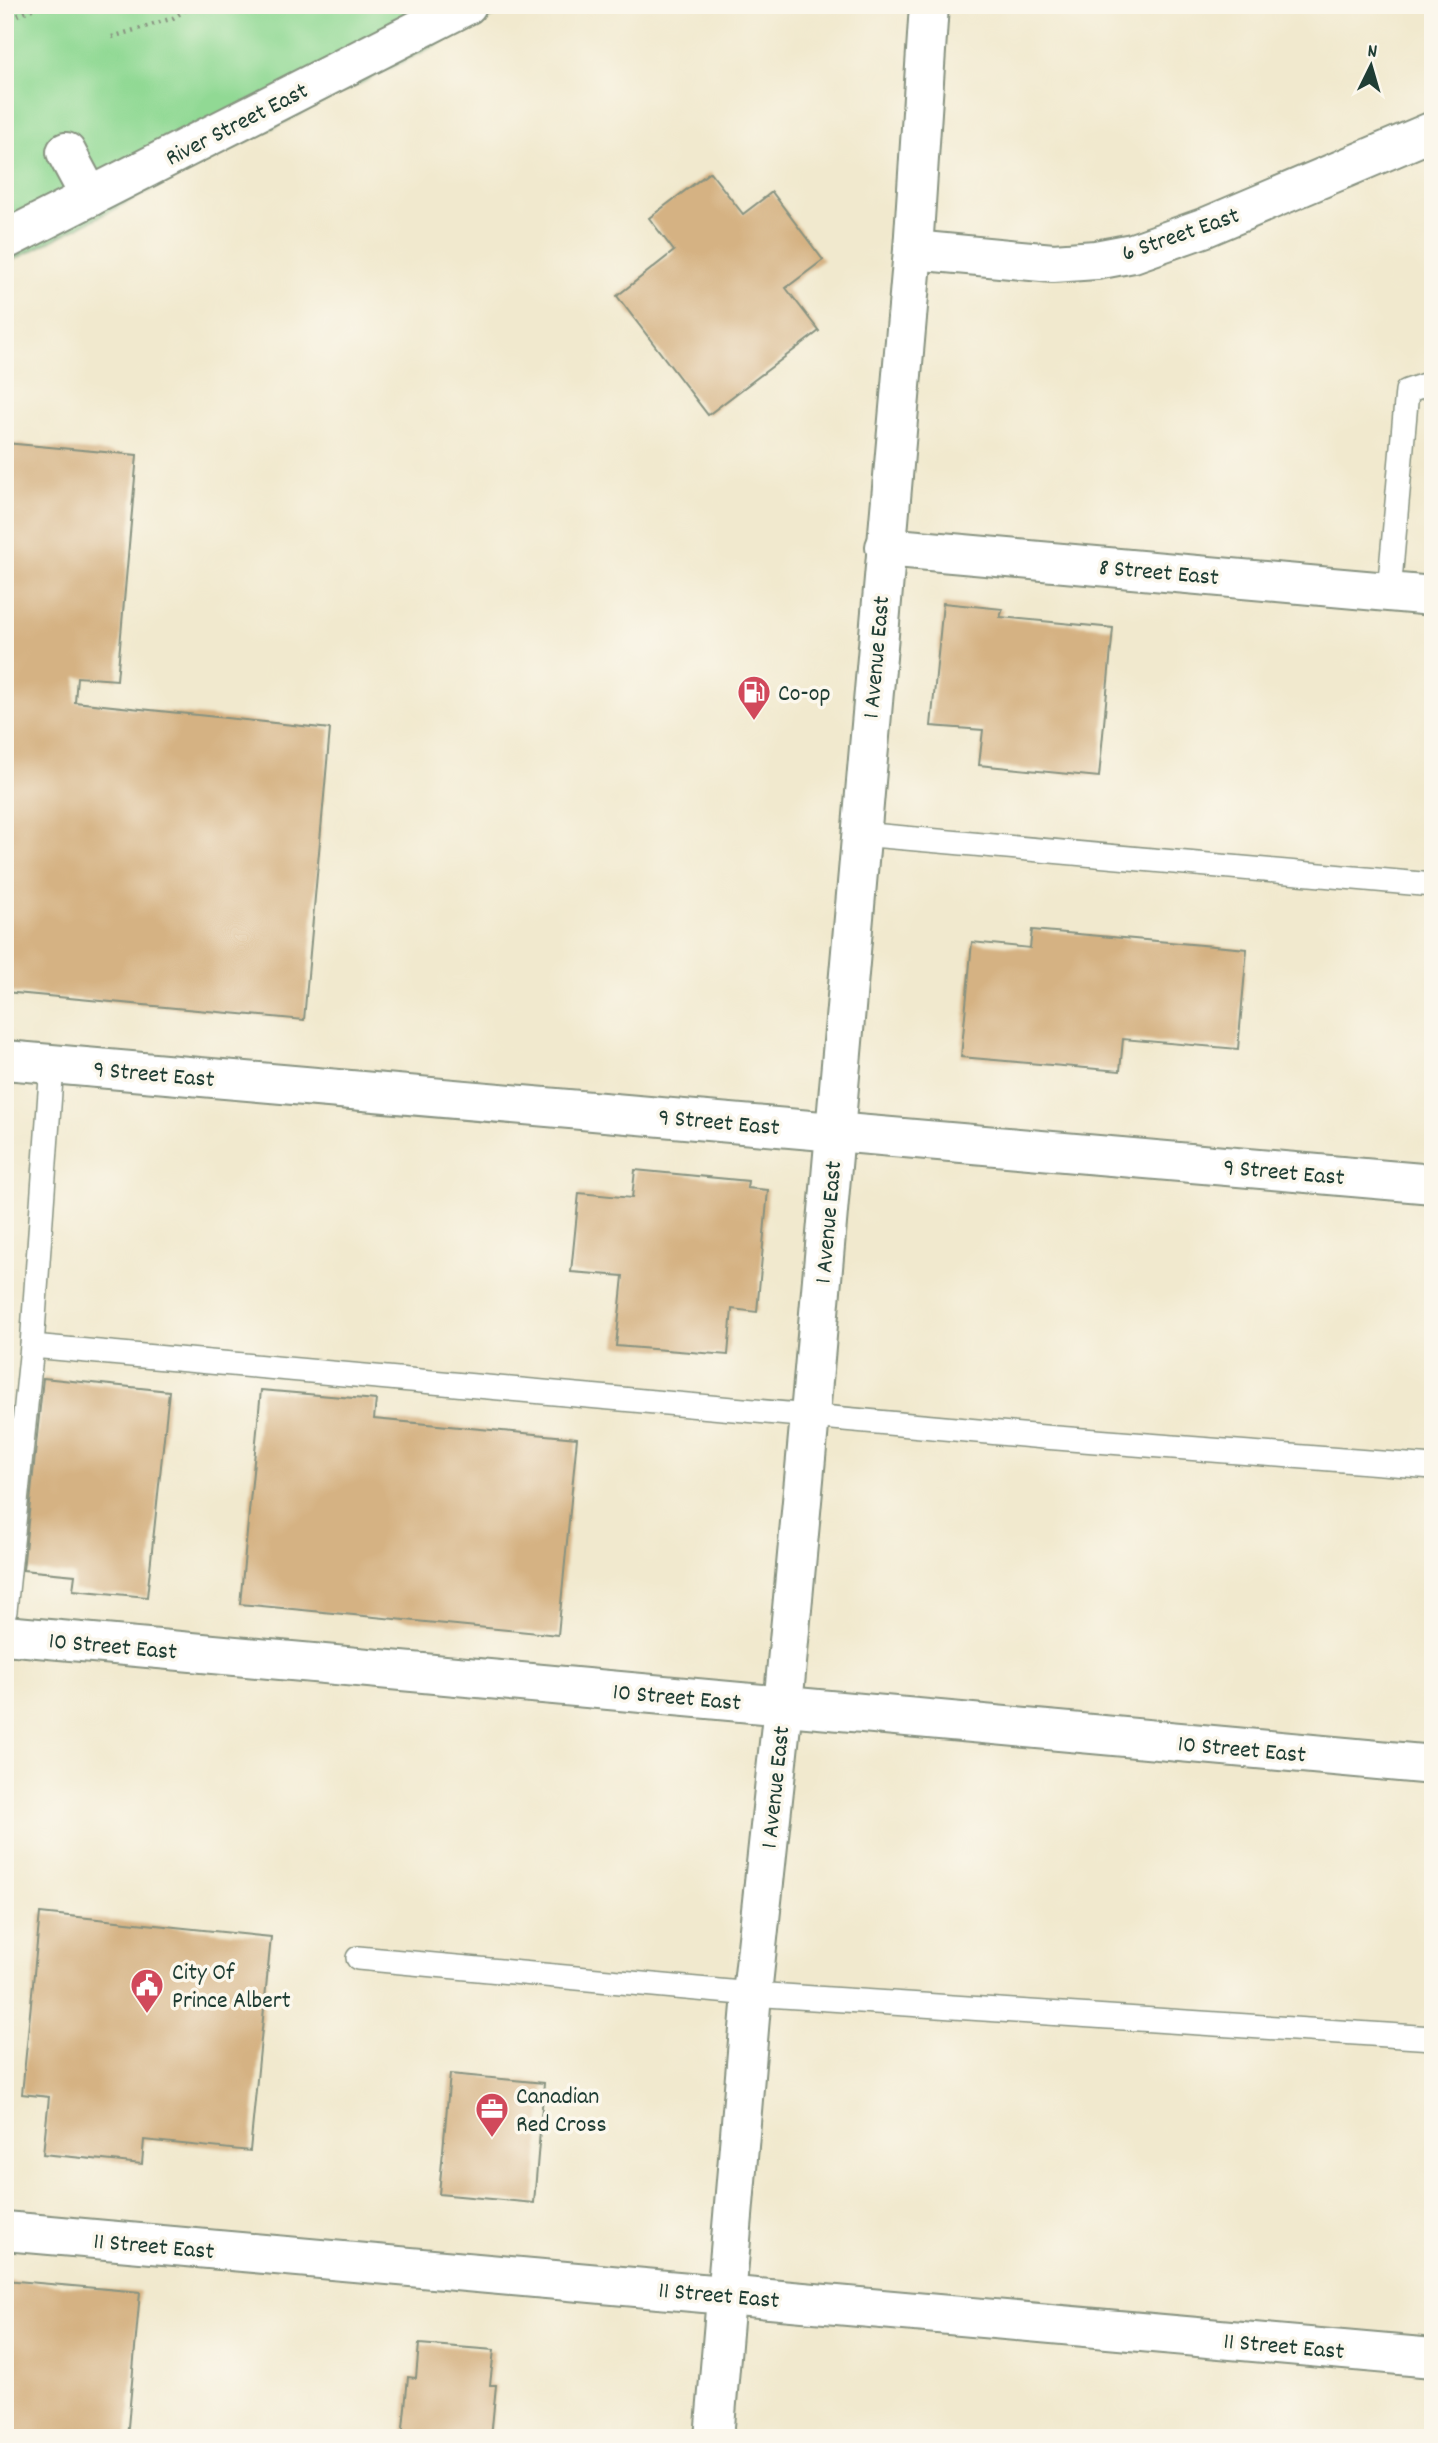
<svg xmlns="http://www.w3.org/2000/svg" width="1438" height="2443" viewBox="0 0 1438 2443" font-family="Dekko,sans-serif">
  <rect width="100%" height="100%" fill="#fbf7ec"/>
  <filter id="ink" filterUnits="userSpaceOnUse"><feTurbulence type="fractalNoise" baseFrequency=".0143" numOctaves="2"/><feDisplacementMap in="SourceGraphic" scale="14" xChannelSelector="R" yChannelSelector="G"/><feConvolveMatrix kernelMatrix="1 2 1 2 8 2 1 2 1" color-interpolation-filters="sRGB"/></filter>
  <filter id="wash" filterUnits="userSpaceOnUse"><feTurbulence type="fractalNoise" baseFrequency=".00686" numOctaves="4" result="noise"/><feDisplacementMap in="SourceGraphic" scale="28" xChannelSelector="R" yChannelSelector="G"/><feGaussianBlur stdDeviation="1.57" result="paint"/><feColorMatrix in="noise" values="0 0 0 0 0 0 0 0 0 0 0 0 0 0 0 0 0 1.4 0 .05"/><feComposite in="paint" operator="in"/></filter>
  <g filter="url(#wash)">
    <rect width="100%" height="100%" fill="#f1e9ce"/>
    <path fill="#91d994" stroke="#588b64" stroke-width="2" d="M7 5H514L5 264V6Z"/>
    <g id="blocks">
      <g fill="#d5b283">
        <path d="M710 172 743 214 772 192 823 260 786 288 819 331 708 415 617 296 674 251 649 218Z"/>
        <path d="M5 443 137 455 117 680 77 677 75 702 330 729 304 1020 5 992Z"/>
        <path d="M943 603 1003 609 1000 617 1113 628 1099 777 979 765 983 730 931 726Z"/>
        <path d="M1032 930 1247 949 1238 1049 1123 1039 1120 1071 961 1057 972 942 1030 948Z"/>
        <path d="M5 1123H10L7 1163H5Z"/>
        <path d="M635 1170 748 1181 747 1188 768 1190 757 1312 732 1309 728 1355 616 1346 623 1276 571 1272 579 1193 632 1198Z"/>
        <path d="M43 1378 169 1391 147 1597 73 1590 75 1575 23 1570Z"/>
        <path d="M261 1390 376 1400 374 1419 577 1438 558 1635 240 1604Z"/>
        <path d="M40 1913 271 1937 250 2151 144 2140 142 2164 43 2154 49 2097 22 2094Z"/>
        <path d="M450 2074 544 2083 534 2203 439 2194Z"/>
        <path d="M5 2280 140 2292 127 2438H5Z"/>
        <path d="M419 2344 494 2350 490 2385H496L491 2438H402L408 2377 416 2378Z"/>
      </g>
    </g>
  </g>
  <g filter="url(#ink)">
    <use href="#blocks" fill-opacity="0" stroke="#889381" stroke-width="2"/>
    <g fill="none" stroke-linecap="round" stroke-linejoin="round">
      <defs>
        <g id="service">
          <path d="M1389 592 1407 391 1433 382"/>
          <path d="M860 834 1433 885"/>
          <path d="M32 1346 1044 1437 1433 1467"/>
          <path d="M5 1611 32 1346 52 1064"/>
          <path d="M358 1958 752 1994 1433 2038"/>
        </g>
        <g id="minor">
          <path d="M66 152 90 197"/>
          <path d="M913 250 1053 263 1096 260 1133 253 1206 227 1433 131"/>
          <path d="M885 547 1433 596"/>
          <path d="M5 1060 1433 1184"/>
          <path d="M5 1635 1433 1765"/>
          <path d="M5 2231 1433 2358"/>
        </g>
        <g id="tertiary">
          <path d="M5 240 467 5"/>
          <path d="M714 2438 752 1994 783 1706 810 1415 913 250 929 5"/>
        </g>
      </defs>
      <use href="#service" stroke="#889381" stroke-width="26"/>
      <use href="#minor" stroke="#889381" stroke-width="42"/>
      <use href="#tertiary" stroke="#889381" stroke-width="42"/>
      <g stroke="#889381" stroke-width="4.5" stroke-dasharray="2 5" stroke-linecap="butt">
        <path d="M5 21 41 5"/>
        <path d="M112 37 173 18 193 5"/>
      </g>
      <use href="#service" stroke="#fff" stroke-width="23"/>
      <use href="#minor" stroke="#fff" stroke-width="38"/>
      <use href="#tertiary" stroke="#fff" stroke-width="38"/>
    </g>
  </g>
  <defs>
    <symbol id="fuel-pin" viewBox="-11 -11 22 30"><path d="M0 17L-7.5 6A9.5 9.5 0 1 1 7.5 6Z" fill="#d1495b" stroke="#fbf7ec"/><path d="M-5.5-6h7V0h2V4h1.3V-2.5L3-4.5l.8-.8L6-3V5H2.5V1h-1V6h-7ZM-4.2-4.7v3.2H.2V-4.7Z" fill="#fff"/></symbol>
    <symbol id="civic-pin" viewBox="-11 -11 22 30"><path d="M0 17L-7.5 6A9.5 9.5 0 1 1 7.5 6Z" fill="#d1495b" stroke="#fbf7ec"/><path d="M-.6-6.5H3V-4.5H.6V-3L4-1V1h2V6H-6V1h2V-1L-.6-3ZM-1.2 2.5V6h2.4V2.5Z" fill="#fff"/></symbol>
    <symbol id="office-pin" viewBox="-11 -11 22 30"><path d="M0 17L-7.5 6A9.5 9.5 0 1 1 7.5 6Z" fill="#d1495b" stroke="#fbf7ec"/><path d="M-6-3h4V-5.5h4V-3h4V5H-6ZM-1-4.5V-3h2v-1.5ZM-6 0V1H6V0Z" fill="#fff"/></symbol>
  </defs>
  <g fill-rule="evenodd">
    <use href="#fuel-pin" x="735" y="673" width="38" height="52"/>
    <use href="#civic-pin" x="128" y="1966" width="38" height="52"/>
    <use href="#office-pin" x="473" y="2090" width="38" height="52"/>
  </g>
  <g text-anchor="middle" stroke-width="7" stroke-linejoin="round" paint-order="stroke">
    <g font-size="24" fill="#1f3d34" stroke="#fbf7ec">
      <text transform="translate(236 123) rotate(-27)" y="8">River Street East</text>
      <text transform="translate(1180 233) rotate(-19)" y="8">6 Street East</text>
      <text transform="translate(1159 571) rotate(5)" y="8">8 Street East</text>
      <text transform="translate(875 657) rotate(-85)" y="8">1 Avenue East</text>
      <text transform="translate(154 1073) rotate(5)" y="8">9 Street East</text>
      <text transform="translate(719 1121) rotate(5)" y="8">9 Street East</text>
      <text transform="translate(1284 1171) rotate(5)" y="8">9 Street East</text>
      <text transform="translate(827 1222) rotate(-85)" y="8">1 Avenue East</text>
      <text transform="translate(113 1645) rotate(5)" y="8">10 Street East</text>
      <text transform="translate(677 1696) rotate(5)" y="8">10 Street East</text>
      <text transform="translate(1242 1748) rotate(5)" y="8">10 Street East</text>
      <text transform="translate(774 1787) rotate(-84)" y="8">1 Avenue East</text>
      <text transform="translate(154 2245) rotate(5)" y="8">11 Street East</text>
      <text transform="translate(719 2294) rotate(5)" y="8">11 Street East</text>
      <text transform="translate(1284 2345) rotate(5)" y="8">11 Street East</text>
    </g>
    <g font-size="24" fill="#1f3d34" stroke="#fbf7ec" text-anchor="start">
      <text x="778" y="700">Co-op</text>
      <text x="172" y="1979">City Of<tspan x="172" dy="28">Prince Albert</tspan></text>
      <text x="516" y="2103">Canadian<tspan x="516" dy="28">Red Cross</tspan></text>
    </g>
  </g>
  <rect width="1438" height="2443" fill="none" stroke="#fbf7ec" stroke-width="28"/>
  <g transform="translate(1371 66) rotate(5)" stroke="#fbf7ec" stroke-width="5" paint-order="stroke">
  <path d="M0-5L12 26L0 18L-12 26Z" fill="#1f3d34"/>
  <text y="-10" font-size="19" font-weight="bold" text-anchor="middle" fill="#1f3d34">N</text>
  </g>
</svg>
